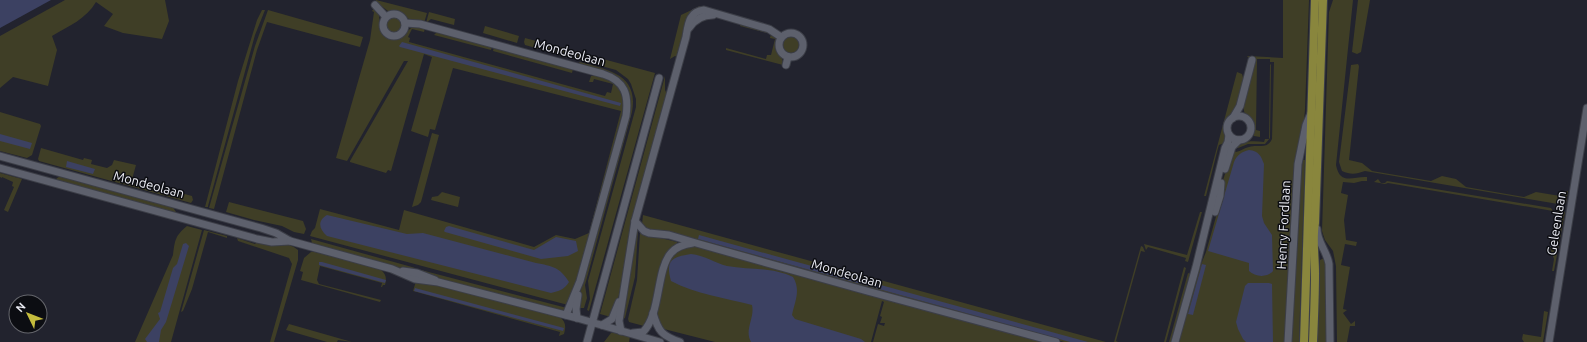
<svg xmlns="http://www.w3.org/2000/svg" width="1587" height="342" viewBox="0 0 1587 342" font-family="Ubuntu,sans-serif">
  <rect width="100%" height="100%" fill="#22232e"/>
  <g fill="#3f3e26">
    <path d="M65 0H165L169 21 162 39 123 33 104 26 113 14 96 2C86 19 69 26 52 36L57 50 48 86 13 77 0 88V36Z"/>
    <path d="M376 0 427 13 424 23 409 19 399 12 388 11 376 2Z"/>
    <path d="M1283 0H1309L1305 109 1286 342H1178L1197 274 1206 252 1221 199 1223 180 1233 150 1236 152C1241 151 1244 148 1249 147 1258 144 1267 150 1272 139L1274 62H1270V59H1257L1256 130 1260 131V137L1254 136C1252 131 1254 128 1252 124 1250 118 1245 117 1244 111 1241 99 1252 73 1255 59L1247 57 1248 56 1283 58Z"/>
    <path d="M1333 0H1353L1336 165C1340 186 1354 176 1367 177V181H1362L1354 183 1343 182 1341 193 1348 195 1344 220 1346 240 1357 242 1356 246 1345 244 1341 265 1350 267 1343 309 1347 310 1343 313 1351 324 1355 321V326H1350L1347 342H1337L1336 266 1333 251 1325 240 1322 231 1329 12Z"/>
    <path d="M1358 0H1370L1361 52 1357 54 1352 52Z"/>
    <path d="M700 6 703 7 702 8 677 57 675 56 670 59 681 15Z"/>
    <path d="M374 8C377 11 379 13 379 16 380 20 379 23 380 26 380 34 389 42 397 39 405 36 407 29 415 26L425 28 424 32 412 29 408 37 410 38 409 42 605 96 607 92 611 93 613 84 594 79 593 82H589L591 76H593L594 74C614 81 625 88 623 111L580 274 568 305 310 236 312 231 315 228 320 209 399 230 404 210 534 247 556 235 575 239 589 233 621 111 453 68 435 130 430 129 428 137 411 131 432 57 424 54 391 171 388 170 386 173 350 162V161L408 61H404L347 161 336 158 370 40 374 12 372 11Z"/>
    <path d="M262 10H265L255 35 208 206V207H205L238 81 257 20Z"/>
    <path d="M268 10 363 37 360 47 267 22 257 50 214 209 209 208 255 46Z"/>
    <path d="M429 12 455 19 454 25 431 19 426 23Z"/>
    <circle cx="393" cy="25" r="8"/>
    <path d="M741 24C751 27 769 28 775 38 778 42 777 46 778 50 780 56 783 58 783 65L726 50V48L766 59 767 55H771L775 39 770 38 771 34 740 26Z"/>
    <path d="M485 26 519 36 517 43 483 33Z"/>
    <path d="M437 32 492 47 491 50 434 35Z"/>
    <circle cx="791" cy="45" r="8"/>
    <path d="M525 38 655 73 589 311 587 310 590 299 588 281 636 107V99L631 84 628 79 616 70 525 45 524 42Z"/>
    <path d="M494 47 573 69 572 73 493 51Z"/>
    <path d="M580 62C608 70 639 74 632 112L585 285 587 298 584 308H578L581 290 631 101C626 71 602 71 577 64Z"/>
    <path d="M1270 64 1271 65 1270 138 1265 144H1248L1238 148H1234C1242 140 1254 141 1264 142L1265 139H1269Z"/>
    <path d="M1358 64 1359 66 1349 160 1362 163 1372 171 1431 181 1442 176 1456 179 1466 187 1524 197 1536 192 1560 196 1563 191H1568L1566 203 1564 205 1365 171C1356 174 1351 175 1342 171L1339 162 1351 65Z"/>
    <path d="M1237 72 1242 74 1244 81 1233 115 1225 124 1224 130 1226 137 1224 143 1219 145 1218 148 1206 196H1204Z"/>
    <path d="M665 76V90L667 94 619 295 611 317 600 314Z"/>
    <path d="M0 112 40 124 41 126 32 155 27 158 0 151Z"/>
    <path d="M432 133 439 135 421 202 418 205 412 207Z"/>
    <path d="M41 148 83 160 84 158 92 160 91 164 107 168 112 165 114 160 136 165 131 183 176 196 177 192 192 196 193 200 191 203 39 161 38 159Z"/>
    <path d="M1302 160H1305L1299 342H1291Z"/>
    <path d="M0 173 22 179 8 212 4 210 14 187 12 186 13 182 2 177V178L0 177Z"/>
    <path d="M60 176 172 206 176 212 174 214 57 181 56 179Z"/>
    <path d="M1378 179 1381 183H1385L1387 181 1551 208 1553 211 1388 183 1385 184 1374 182Z"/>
    <path d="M442 192 460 197 458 207 431 200 432 197 438 196Z"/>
    <path d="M229 202 303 221 306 229 304 234 294 232 282 226 254 220 226 212Z"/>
    <path d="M1559 209 1565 212 1554 271H1552L1554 259 1550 248 1556 212Z"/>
    <path d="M1200 212H1202L1188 262 1185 261 1186 258 1148 247 1146 250 1144 244 1187 255Z"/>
    <path d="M643 215 1106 342H1064L652 230 647 228 642 224Z"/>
    <path d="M187 226 202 230 171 342H135L173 255C175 240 175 236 187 226Z"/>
    <path d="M204 230 227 236V238L208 232 192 289 183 311 181 312Z"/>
    <path d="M636 231H638L635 277 625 318 621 320Z"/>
    <path d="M640 233 677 242V244L669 250 666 255 647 323 645 322 644 326 629 322 628 319 637 280Z"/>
    <path d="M237 238 255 244 257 242C270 243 288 241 298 250V260L274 342H270L292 264 289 258 238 241Z"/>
    <path d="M311 239 412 267 415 268 416 271 391 266 318 246 312 243Z"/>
    <path d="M685 246H694L1042 342H873L878 324 884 326 885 323H880L882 317 880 316 884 302 882 301 871 342H715L660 328 656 319 657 307 669 261 672 255Z"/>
    <path d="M1141 246 1143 247 1145 252 1141 251 1116 341 1118 342H1114Z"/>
    <path d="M311 252H315L380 269C386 274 387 278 385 285H383L382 287H381L382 283 320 266 317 280 319 284 381 300 380 302 301 280 303 272 300 271 304 258Z"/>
    <path d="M1324 258 1326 265 1327 342H1317L1320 260Z"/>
    <path d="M1184 267 1186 268 1166 342H1164Z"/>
    <path d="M419 270H421L567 308 562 311 437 278Z"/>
    <path d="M1188 273 1191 274 1173 342H1169Z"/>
    <path d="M416 281 431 283 560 317C566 322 566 327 564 334L559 336 560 332 413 291Z"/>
    <path d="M1544 311 1548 312 1543 342H1524L1522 339 1523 334 1541 337Z"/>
    <path d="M289 324 352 342 338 340 337 342H327L286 330Z"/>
    <path d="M611 333H615L630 336 629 342H604Z"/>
  </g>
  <g fill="#3c4162">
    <path d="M0 0H51L0 28Z"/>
    <path d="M402 42 621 103 620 106 400 47 399 46Z"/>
    <path d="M0 134 32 143 30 149 0 141Z"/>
    <path d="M1249 150C1259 151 1261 156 1264 164L1262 216 1264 223 1272 235 1273 271C1267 278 1255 277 1249 271V263L1208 251 1234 162C1237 155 1241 152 1249 150Z"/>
    <path d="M67 161 95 169 93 174 66 167Z"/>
    <path d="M1558 212 1562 214 1555 247 1554 249 1550 247 1557 213Z"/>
    <path d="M327 215 407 234 423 233 536 263C552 266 560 267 569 282 564 290 559 291 551 293L327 236C319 229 317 221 327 215Z"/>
    <path d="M449 226 534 250 556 237 576 241 578 251 568 256 541 259 445 232 444 231 446 227Z"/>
    <path d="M699 235 1088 342H1070L698 239Z"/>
    <path d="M186 243 189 246 166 322 161 330 159 342H147L145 339 160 319 158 313 160 312 173 268 177 264 183 244Z"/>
    <path d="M691 254C704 255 715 263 727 266 750 270 772 267 793 277 801 290 795 301 792 315L795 319 861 339 865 342H751C744 330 755 318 752 305 726 298 695 294 671 281 665 260 672 257 691 254Z"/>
    <path d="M319 262H322L386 280 385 283 319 265Z"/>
    <path d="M1202 264 1206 265 1193 315 1188 314Z"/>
    <path d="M1248 283H1269L1272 284 1273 342H1246L1243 339 1238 329 1236 322 1245 286Z"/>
    <path d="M415 288 564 328 563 331 414 291Z"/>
  </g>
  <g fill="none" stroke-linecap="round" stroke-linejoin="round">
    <defs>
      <g id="minor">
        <path d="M375 5 386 17"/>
        <circle cx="394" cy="25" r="11"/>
        <path d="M405 23 420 24 603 74C625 81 629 95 626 116L580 281 566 315"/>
        <path d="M689 28C695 19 702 15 713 15"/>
        <circle cx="791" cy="45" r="12"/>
        <path d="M786 65 788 57"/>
        <circle cx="1239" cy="128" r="12"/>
        <path d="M1233 118 1240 106 1252 60"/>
        <path d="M0 156 261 228 276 233 290 241 272 242 257 239 0 168"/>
        <path d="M1225 169 1232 147 1239 140"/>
        <path d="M1215 212 1220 196 1221 183"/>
        <path d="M635 221 644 231 649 233 669 235 696 243 867 291 1056 342"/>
        <path d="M1317 229C1317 242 1327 251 1329 264L1330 342"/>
        <path d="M290 241 392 269 415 279 438 282 577 318 660 342"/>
        <path d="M403 271 417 273 435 280"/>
        <path d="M653 313C658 331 662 336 680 342"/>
        <path d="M577 318 576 309 578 295"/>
        <path d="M602 325 612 319 619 302"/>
        <path d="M621 331 619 321 635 221 686 37C688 25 689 11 704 10L769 29 781 37"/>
        <path d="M633 333 643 332C661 314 656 270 671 253 676 247 686 244 693 243"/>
        <path d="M587 342 659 78"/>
        <path d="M1175 342 1196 267 1225 148 1228 142 1229 135"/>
        <path d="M1288 342 1298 164 1306 125 1311 113"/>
        <path d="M1549 342 1587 108"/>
      </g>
      <g id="major">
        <path d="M1304 342 1315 0"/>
        <path d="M1313 342C1314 319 1315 296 1315 273 1315 256 1312 240 1315 223L1323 0"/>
      </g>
    </defs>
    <use href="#minor" stroke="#3c3e47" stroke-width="9"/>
    <use href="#major" stroke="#3c3e47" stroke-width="10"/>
    <use href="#minor" stroke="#5d606c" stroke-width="7"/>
    <use href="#major" stroke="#89863d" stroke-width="8"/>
  </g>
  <g text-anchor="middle" stroke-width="3" stroke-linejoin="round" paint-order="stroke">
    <g font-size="13" fill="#ebecf4" stroke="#0c0d12">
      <text transform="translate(570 52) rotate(15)" y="5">Mondeolaan</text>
      <text transform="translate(149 184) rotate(15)" y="5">Mondeolaan</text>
      <text transform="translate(1556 223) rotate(-81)" y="5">Geleenlaan</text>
      <text transform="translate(1283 225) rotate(-87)" y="5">Henry Fordlaan</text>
      <text transform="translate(847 273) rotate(16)" y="5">Mondeolaan</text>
    </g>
  </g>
  <g transform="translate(28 314) rotate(313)"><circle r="19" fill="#0c0d12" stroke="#65666c"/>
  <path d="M0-3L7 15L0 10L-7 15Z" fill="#c5bc3d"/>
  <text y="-6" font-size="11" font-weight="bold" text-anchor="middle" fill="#ebecf4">N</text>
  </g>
</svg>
